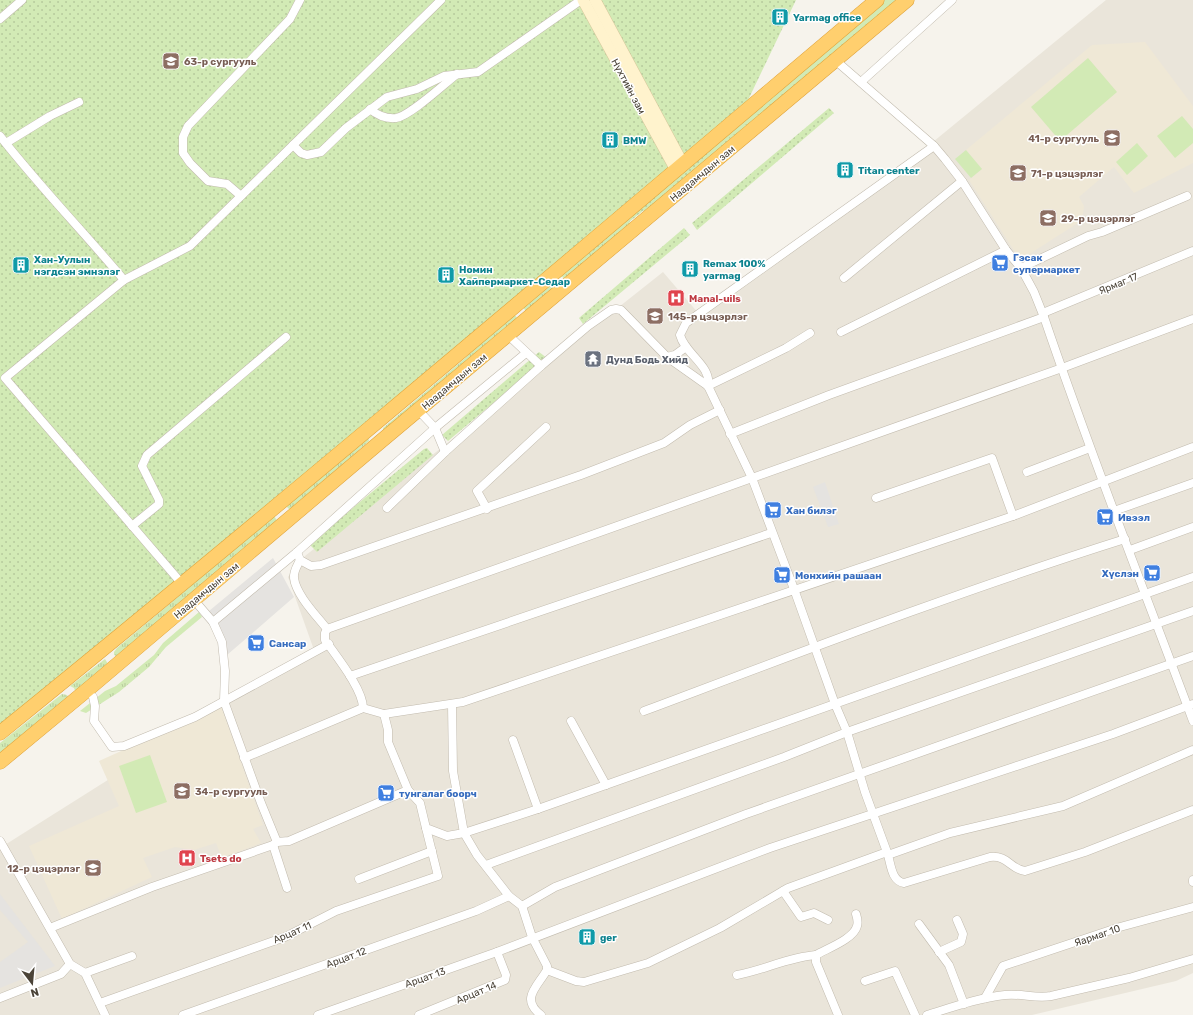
<svg xmlns="http://www.w3.org/2000/svg" width="1193" height="1015" viewBox="0 0 1193 1015" font-family="Rubik,sans-serif">
  <defs>
    <pattern id="grass-tufts" width="24" height="20" patternUnits="userSpaceOnUse"><rect width="24" height="20" fill="#d2eab5"/><path d="M3 7l-1-3M5 7V3M7 7l1-3M15 17l-1-3M17 17v-4M19 17l1-3" fill="none" stroke="#b6ca9c"/></pattern>
    <pattern id="park-dots" width="8" height="8" patternUnits="userSpaceOnUse"><rect width="8" height="8" fill="#d2eab5"/><path d="M2 2h.1M6 6h.1" fill="none" stroke="#b6ca9c" stroke-width="1.8" stroke-linecap="round"/></pattern>
  </defs>
  <rect width="100%" height="100%" fill="#f6f3ec"/>
  <path fill="#eae5da" d="M1106 0H1193V973L1176 981 1032 1015H0V848L314 650 288 577 305 556 663 272 699 314 867 196Z"/>
  <g fill="#efe8d6">
    <path d="M1145 42 1193 106V163L1134 193 1114 167 1079 197 1084 206 1083 214 1078 223 1020 260 969 180 982 169 966 150 1092 45Z"/>
    <path d="M221 706 263 825 253 829 261 843 222 858 216 843 194 850 175 847 143 858 152 877 62 919 29 846 119 806 99 761Z"/>
  </g>
  <g fill="url(#grass-tufts)">
    <path d="M884 0H899L647 212 642 210V205Z"/>
    <path d="M629 220 630 225 564 279 561 275Z"/>
    <path d="M552 282 557 287 527 313 523 307Z"/>
    <path d="M514 314 518 319 383 432V428L463 360 495 329Z"/>
    <path d="M368 437 369 441 291 511 286 506Z"/>
    <path d="M274 516 278 522 119 657 114 655V652L117 648Z"/>
    <path d="M199 612 202 617 166 647 149 667 119 692 86 713 80 711 105 691 116 686 154 655 163 643Z"/>
    <path d="M105 659 108 664 76 693 74 688 70 686Z"/>
    <path d="M62 694 67 695 68 698 0 753V743Z"/>
  </g>
  <g fill="url(#park-dots)">
    <path d="M0 0H796L728 142 0 731Z"/>
    <path d="M829 108 834 113 697 230 692 223Z"/>
    <path d="M684 228 690 235 583 324 579 318Z"/>
    <path d="M539 352 547 358 448 441 442 435Z"/>
    <path d="M427 448 433 455 317 552 310 545 355 506 424 449Z"/>
  </g>
  <g fill="#d2eab5">
    <path d="M1088 58 1117 92 1060 141 1031 107Z"/>
    <path d="M1182 116 1193 129V143L1175 158 1157 136Z"/>
    <path d="M1137 143 1148 156 1127 175 1116 162Z"/>
    <path d="M966 150 982 169 971 178 955 159Z"/>
    <path d="M150 755 167 802 136 813 119 766Z"/>
  </g>
  <g fill="#e5e3e0">
    <path d="M825 482 839 524 828 527 813 487Z"/>
    <path d="M273 558 294 597 227 655 218 625 209 611Z"/>
    <path d="M0 894 55 966 0 988V962L28 942 0 910Z"/>
  </g>
  <g fill="none" stroke-linecap="round" stroke-linejoin="round">
    <defs>
      <g id="street">
        <path d="M0 19 22 0"/>
        <path d="M835 60 934 146 945 159 962 181 1006 250 1021 268 1034 292 1044 317C1090 453 1143 587 1193 721"/>
        <path d="M861 82 952 0"/>
        <path d="M370 109C377 115 385 119 396 118 410 116 444 84 457 74"/>
        <path d="M0 136C39 186 83 231 124 280"/>
        <path d="M6 143 50 116 79 102"/>
        <path d="M293 145 301 153 307 155 321 152 346 128 387 97 417 89 444 76 478 72 581 0"/>
        <path d="M241 196 227 184 208 181 190 163 183 153V137L188 126 290 19 300 0"/>
        <path d="M1021 268 1088 236 1102 232 1187 196"/>
        <path d="M844 278 962 181"/>
        <path d="M1043 313 1193 251"/>
        <path d="M841 332 1006 250"/>
        <path d="M509 336 541 366"/>
        <path d="M667 357 675 355 686 347"/>
        <path d="M708 386C712 366 685 354 680 335L686 323 934 146"/>
        <path d="M708 386 786 348 810 333"/>
        <path d="M419 411 435 428 445 452"/>
        <path d="M730 434 829 395 1044 317"/>
        <path d="M1027 472 1090 448"/>
        <path d="M876 498 992 458 1013 516"/>
        <path d="M387 508 445 452 541 366 588 326 611 310 616 309 621 310 667 357 708 386 752 478 794 589 835 704 847 732 865 792 887 852"/>
        <path d="M487 509 477 491 546 427"/>
        <path d="M1114 511 1193 483"/>
        <path d="M132 526 159 504V500L142 466 147 455 286 337"/>
        <path d="M1130 550 1193 527"/>
        <path d="M297 552 300 560 311 566 321 565 581 475 664 443 690 425 720 410"/>
        <path d="M300 560C297 566 293 572 294 578 296 595 317 616 327 629"/>
        <path d="M183 585 5 378 124 280 190 246 441 0"/>
        <path d="M194 600 213 622 222 642 225 671 224 701 261 803 277 842"/>
        <path d="M213 622 297 552 435 428 526 353"/>
        <path d="M350 676 771 533"/>
        <path d="M93 697 95 706 94 721 112 747 124 746 195 717 329 644"/>
        <path d="M452 704 453 771 464 833 538 809 1193 577"/>
        <path d="M363 708C363 689 336 656 325 640V633L327 629 1062 368 1193 319"/>
        <path d="M644 711C804 651 963 590 1125 539"/>
        <path d="M384 714 388 730V742L408 790"/>
        <path d="M571 721 606 785"/>
        <path d="M513 740 538 809"/>
        <path d="M244 758 363 708 384 714 463 702 1013 516 1193 447"/>
        <path d="M0 841 70 964 85 973 105 1015"/>
        <path d="M273 845 287 888"/>
        <path d="M888 855C891 866 892 881 904 883L990 857C1008 855 1010 869 1025 871L1085 852 1193 810"/>
        <path d="M486 865 784 757 847 732 1193 611"/>
        <path d="M359 879 432 851"/>
        <path d="M1193 880V882"/>
        <path d="M783 891 801 917 814 913 828 920"/>
        <path d="M522 906 555 887 746 814 1193 656"/>
        <path d="M919 924 949 965 964 1004"/>
        <path d="M50 928 152 887 273 845 277 842 289 841 408 790 420 803 426 828 447 836 464 833 477 855 509 896 522 906 532 937 547 966V970C537 987 520 999 541 1015"/>
        <path d="M939 952 961 942 963 934 957 920"/>
        <path d="M547 970 576 981 584 982 648 963 720 928 788 888 887 852 888 855 950 833 1063 806 1193 750"/>
        <path d="M85 973 132 956"/>
        <path d="M737 975C764 970 789 957 816 955"/>
        <path d="M865 981 895 971 915 1015"/>
        <path d="M0 998 61 974 70 964"/>
        <path d="M985 998 1003 966 1120 927 1193 907"/>
        <path d="M100 1003 285 937 336 911 438 876 426 828"/>
        <path d="M183 1015 476 911 509 896"/>
        <path d="M318 1015 497 952 770 848 1113 734 1193 704"/>
        <path d="M419 1015 505 980 506 975 497 952"/>
        <path d="M838 1015 816 962V955C826 949 854 939 857 926 858 923 857 917 856 914"/>
        <path d="M927 1015C953 1007 978 998 1005 995 1021 993 1036 999 1051 996L1129 978 1193 959"/>
      </g>
      <g id="secondary">
        <path d="M583 0 676 170"/>
        <path d="M595 0 683 164"/>
      </g>
      <g id="highway">
        <path d="M0 733C296 493 586 246 877 0"/>
        <path d="M0 762 93 685 380 442 907 0"/>
      </g>
    </defs>
    <use href="#street" stroke="#c2bbae" stroke-width="9"/>
    <use href="#secondary" stroke="#d6c79b" stroke-width="12"/>
    <use href="#highway" stroke="#e0a43c" stroke-width="15"/>
    <use href="#street" stroke="#fff" stroke-width="8"/>
    <use href="#secondary" stroke="#fff3cd" stroke-width="11"/>
    <use href="#highway" stroke="#ffcf6e" stroke-width="14"/>
  </g>
  <defs>
    <symbol id="building-square" viewBox="-11 -11 22 22"><rect x="-9" y="-9" width="18" height="18" rx="4" fill="#0f9aa8" stroke="#fff"/><path d="M-4-6H4V6H1V3H-1V6H-4ZM-2.5-4.3h1.7v1.8h-1.7ZM.8-4.3h1.7v1.8H.8ZM-2.5-1h1.7V.8h-1.7ZM.8-1h1.7V.8H.8Z" fill="#fff"/></symbol>
    <symbol id="school-square" viewBox="-11 -11 22 22"><rect x="-9" y="-9" width="18" height="18" rx="4" fill="#8d6e63" stroke="#fff"/><path d="M0-5L7-2L0 1L-7-2ZM-4 1L0 2.5L4 1V4Q0 6-4 4Z" fill="#fff"/></symbol>
    <symbol id="supermarket-square" viewBox="-11 -11 22 22"><rect x="-9" y="-9" width="18" height="18" rx="4" fill="#3f7fe0" stroke="#fff"/><path d="M-6-5.5h2.5l.6 2H6L4.5 2H-2.5L-4.4-4H-6ZM-1.5 3.2a1.3 1.3 0 1 0 .1 0ZM3 3.2a1.3 1.3 0 1 0 .1 0Z" fill="#fff"/></symbol>
    <symbol id="hospital-square" viewBox="-11 -11 22 22"><rect x="-9" y="-9" width="18" height="18" rx="4" fill="#e0444e" stroke="#fff"/><path d="M-5-5h3v3.5h4V-5h3V5h-3V1.5h-4V5h-3Z" fill="#fff"/></symbol>
    <symbol id="temple-square" viewBox="-11 -11 22 22"><rect x="-9" y="-9" width="18" height="18" rx="4" fill="#6b7280" stroke="#fff"/><path d="M0-6L5-2H3V0L6.5 2.5H4V6H1.5V3h-3V6H-4V2.5H-6.5L-3 0V-2H-5Z" fill="#fff"/></symbol>
  </defs>
  <g fill-rule="evenodd">
    <use href="#building-square" x="770" y="7" width="20" height="20"/>
    <use href="#school-square" x="161" y="51" width="20" height="20"/>
    <use href="#school-square" x="1102" y="128" width="20" height="20"/>
    <use href="#building-square" x="600" y="130" width="20" height="20"/>
    <use href="#building-square" x="835" y="160" width="20" height="20"/>
    <use href="#school-square" x="1008" y="163" width="20" height="20"/>
    <use href="#school-square" x="1038" y="208" width="20" height="20"/>
    <use href="#supermarket-square" x="990" y="253" width="20" height="20"/>
    <use href="#building-square" x="11" y="255" width="20" height="20"/>
    <use href="#building-square" x="680" y="259" width="20" height="20"/>
    <use href="#building-square" x="436" y="265" width="20" height="20"/>
    <use href="#hospital-square" x="666" y="288" width="20" height="20"/>
    <use href="#school-square" x="645" y="306" width="20" height="20"/>
    <use href="#temple-square" x="583" y="349" width="20" height="20"/>
    <use href="#supermarket-square" x="763" y="500" width="20" height="20"/>
    <use href="#supermarket-square" x="1095" y="507" width="20" height="20"/>
    <use href="#supermarket-square" x="1142" y="563" width="20" height="20"/>
    <use href="#supermarket-square" x="772" y="565" width="20" height="20"/>
    <use href="#supermarket-square" x="246" y="633" width="20" height="20"/>
    <use href="#school-square" x="172" y="781" width="20" height="20"/>
    <use href="#supermarket-square" x="376" y="783" width="20" height="20"/>
    <use href="#hospital-square" x="177" y="848" width="20" height="20"/>
    <use href="#school-square" x="83" y="858" width="20" height="20"/>
    <use href="#building-square" x="577" y="927" width="20" height="20"/>
  </g>
  <g text-anchor="middle" stroke-width="3" stroke-linejoin="round" paint-order="stroke">
    <g font-size="10" font-weight="bold" fill="#0d838f" stroke="#fff" text-anchor="start">
      <text x="793" y="21">Yarmag office</text>
      <text x="623" y="144">BMW</text>
      <text x="858" y="174">Titan center</text>
      <text x="34" y="263">Хан-Уулын<tspan x="34" dy="12">нэгдсэн эмнэлэг</tspan></text>
      <text x="703" y="267">Remax 100%<tspan x="703" dy="12">yarmag</tspan></text>
      <text x="459" y="273">Номин<tspan x="459" dy="12">Хайпермаркет-Седар</tspan></text>
      <text x="600" y="941">ger</text>
    </g>
    <g font-size="10" font-weight="bold" fill="#785e54" stroke="#fff" text-anchor="start">
      <text x="184" y="65">63-р сургууль</text>
      <text x="1099" y="142" text-anchor="end">41-р сургууль</text>
      <text x="1031" y="177">71-р цэцэрлэг</text>
      <text x="1061" y="222">29-р цэцэрлэг</text>
      <text x="668" y="320">145-р цэцэрлэг</text>
      <text x="195" y="795">34-р сургууль</text>
      <text x="80" y="872" text-anchor="end">12-р цэцэрлэг</text>
    </g>
    <g font-size="10" fill="#4b4439" stroke="#fff">
      <text transform="translate(629 86) rotate(62)" y="4">Нүхтийн зам</text>
      <text transform="translate(702 173) rotate(-40)" y="4">Наадамчдын зам</text>
      <text transform="translate(1118 283) rotate(-22)" y="4">Ярмаг 17</text>
      <text transform="translate(454 381) rotate(-40)" y="4">Наадамчдын зам</text>
      <text transform="translate(206 590) rotate(-40)" y="4">Наадамчдын зам</text>
      <text transform="translate(292 932) rotate(-23)" y="4">Арцат 11</text>
      <text transform="translate(1097 935) rotate(-19)" y="4">Яармаг 10</text>
      <text transform="translate(346 957) rotate(-20)" y="4">Арцат 12</text>
      <text transform="translate(425 977) rotate(-19)" y="4">Арцат 13</text>
      <text transform="translate(476 992) rotate(-22)" y="4">Арцат 14</text>
    </g>
    <g font-size="10" font-weight="bold" fill="#366cbe" stroke="#fff" text-anchor="start">
      <text x="1013" y="261">Гэсак<tspan x="1013" dy="12">супермаркет</tspan></text>
      <text x="786" y="514">Хан билэг</text>
      <text x="1118" y="521">Ивээл</text>
      <text x="1139" y="577" text-anchor="end">Хүслэн</text>
      <text x="795" y="579">Мөнхийн рашаан</text>
      <text x="269" y="647">Сансар</text>
      <text x="399" y="797">тунгалаг боорч</text>
    </g>
    <g font-size="10" font-weight="bold" fill="#be3a42" stroke="#fff" text-anchor="start">
      <text x="689" y="302">Manal-uils</text>
      <text x="200" y="862">Tsets do</text>
    </g>
    <g font-size="10" font-weight="bold" fill="#5b616d" stroke="#fff" text-anchor="start">
      <text x="606" y="363">Дунд Бодь Хийд</text>
    </g>
  </g>
  <g transform="translate(32 983) rotate(164)" stroke="#ffffff" stroke-width="3" paint-order="stroke">
  <path d="M0-3L7 15L0 10L-7 15Z" fill="#4b4439"/>
  <text y="-6" font-size="11" font-weight="bold" text-anchor="middle" fill="#4b4439">N</text>
  </g>
</svg>
